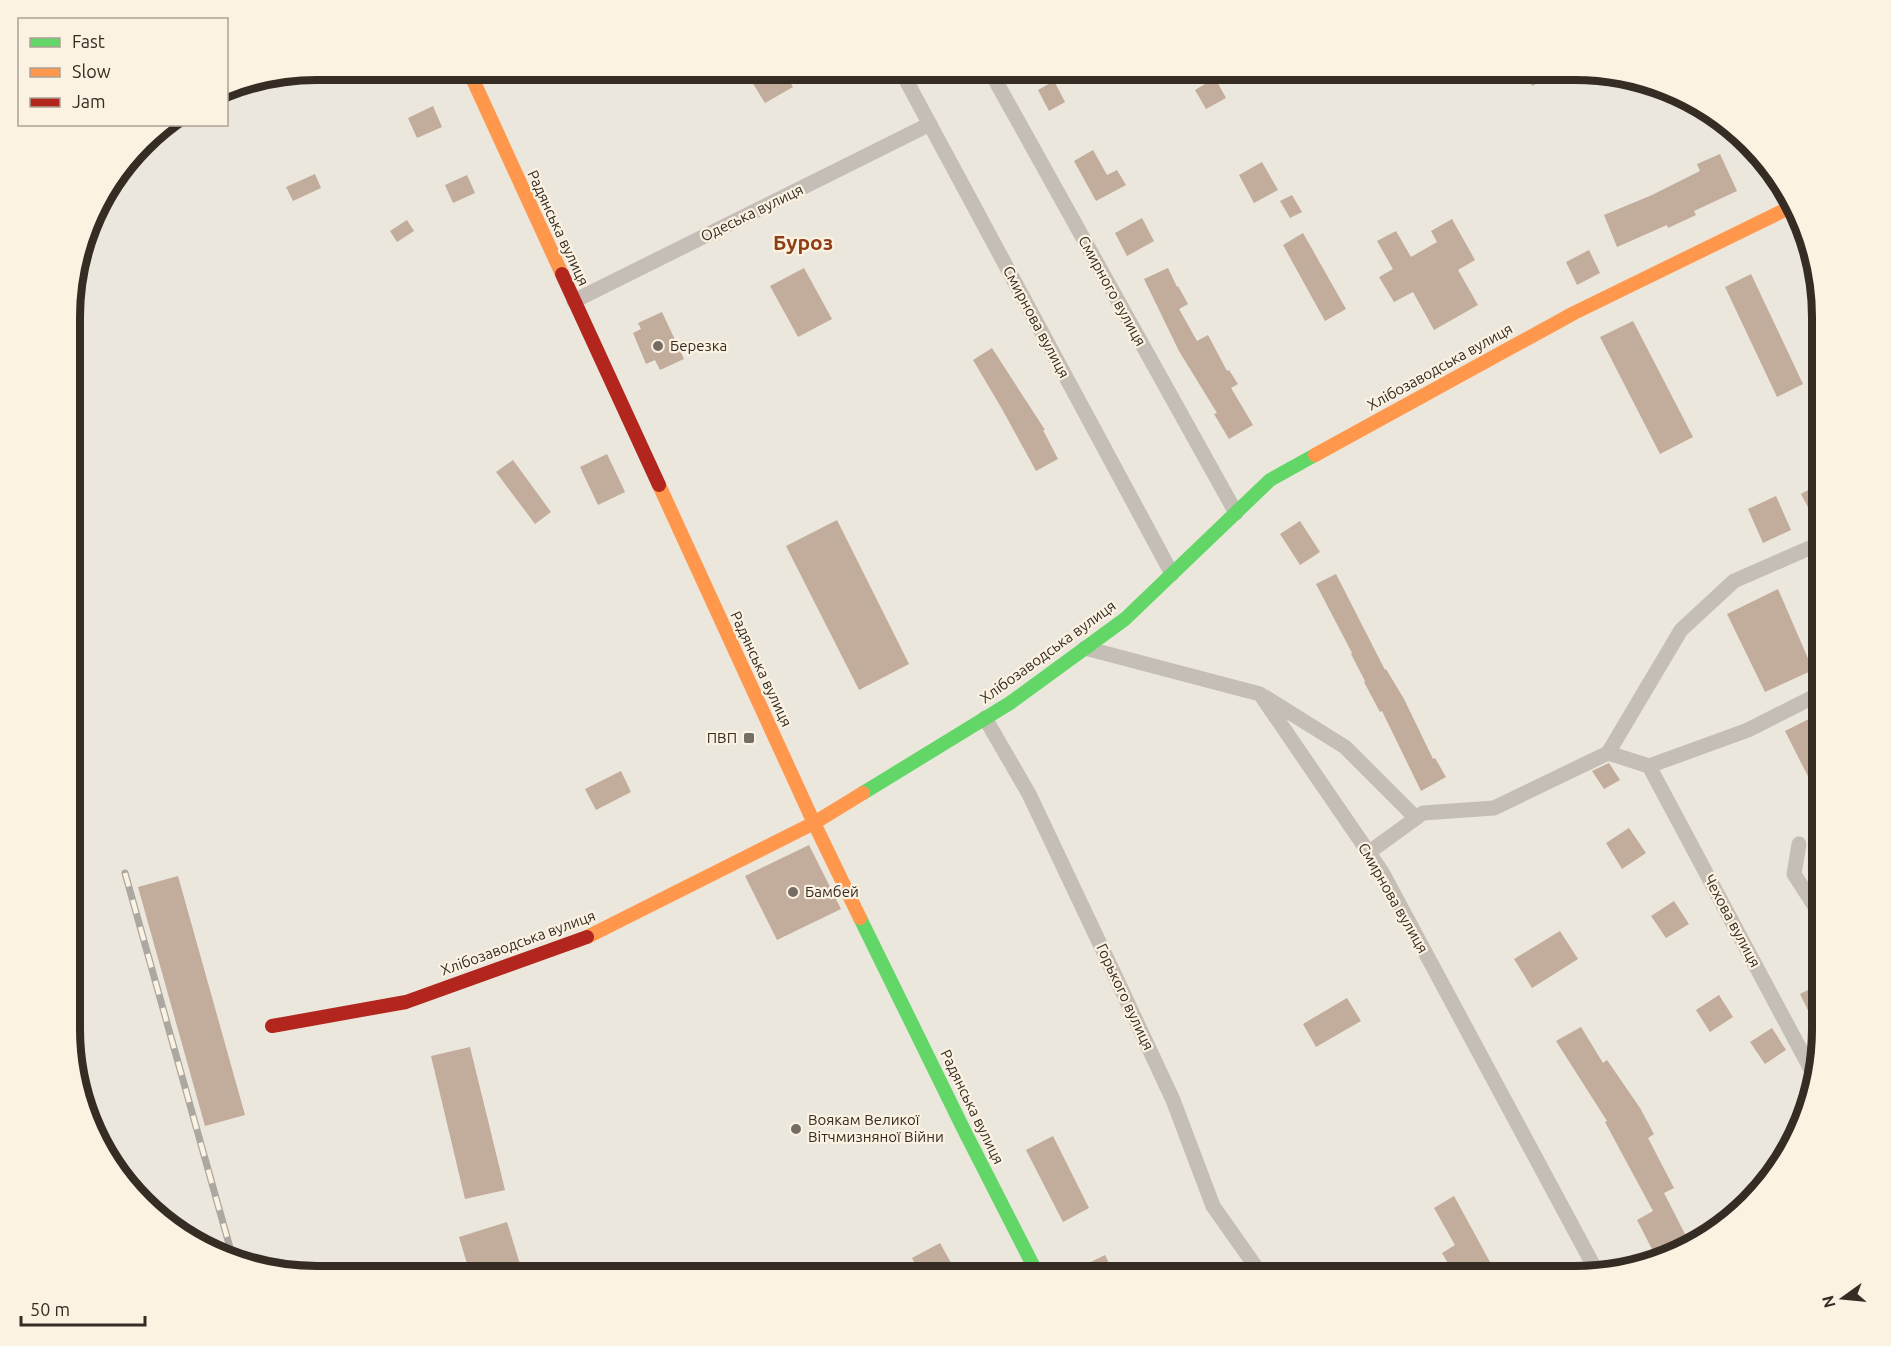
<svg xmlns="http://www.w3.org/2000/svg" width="1891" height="1346" viewBox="0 0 1891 1346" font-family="Ubuntu,sans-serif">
  <rect width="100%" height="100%" fill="#ece7dc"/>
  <g fill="#c2ac9c">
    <path d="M744 69H782L793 87 765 103Z"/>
    <path d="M1524 69H1538L1564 70 1532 86Z"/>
    <path d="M1215 78 1226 98 1206 109 1195 90Z"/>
    <path d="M1054 81 1065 102 1049 111 1038 90Z"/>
    <path d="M433 106 442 127 417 138 408 118Z"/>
    <path d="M1093 150 1107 175 1117 170 1126 185 1096 201 1074 161Z"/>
    <path d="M1720 154 1737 191 1694 211 1696 215 1668 228 1667 225 1617 247 1604 215 1652 195 1700 171 1697 164Z"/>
    <path d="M1262 162 1278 190 1254 203 1239 175Z"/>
    <path d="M315 174 321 188 293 201 286 187Z"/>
    <path d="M467 175 475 193 453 203 445 185Z"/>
    <path d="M1292 195 1302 212 1290 218 1280 201Z"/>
    <path d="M1142 218 1154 241 1127 256 1115 233Z"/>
    <path d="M1452 219 1475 260 1458 270 1478 305 1434 330 1413 292 1394 302 1379 277 1393 269 1377 241 1396 231 1411 257 1437 242 1431 231Z"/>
    <path d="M407 220 414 231 397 242 390 231Z"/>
    <path d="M1303 233 1346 309 1325 321 1283 245Z"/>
    <path d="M1589 250 1600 273 1577 285 1566 262Z"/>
    <path d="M804 268 832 319 798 337 770 286Z"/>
    <path d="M1168 268 1177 287 1178 286 1188 304 1179 309 1197 341 1208 335 1227 371 1229 370 1238 384 1231 388 1253 425 1229 439 1214 414 1217 413 1179 351 1144 279Z"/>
    <path d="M1751 274 1803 384 1777 397 1725 287Z"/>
    <path d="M662 312 684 359 660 370 655 360 646 364 633 333 641 329 638 323Z"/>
    <path d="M1633 321 1693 437 1660 454 1600 337Z"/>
    <path d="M992 348 1045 430H1043L1058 459 1036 471 1002 409 973 360Z"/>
    <path d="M607 454 625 492 598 505 580 467Z"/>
    <path d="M513 460 551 512 535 524 496 472Z"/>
    <path d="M1821 483V532L1801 494Z"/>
    <path d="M1776 496 1791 530 1763 543 1748 509Z"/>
    <path d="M837 520 909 664 859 690 786 546Z"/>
    <path d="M1300 521 1320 552 1300 565 1280 534Z"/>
    <path d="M1336 574 1385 670 1386 669 1404 699 1433 759 1435 758 1446 777 1421 791 1382 711 1380 712 1364 682 1365 681 1351 654 1352 653 1316 584Z"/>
    <path d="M1778 589 1813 670 1765 692 1727 614Z"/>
    <path d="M1821 713V802L1785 731Z"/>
    <path d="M1609 763 1620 780 1604 789 1592 771Z"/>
    <path d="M621 771 631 792 596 810 585 789Z"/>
    <path d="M1629 828 1646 853 1622 869 1606 843Z"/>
    <path d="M809 845 841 909 777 940 745 876Z"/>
    <path d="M178 876 245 1115 205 1126 138 887Z"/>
    <path d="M1674 901 1689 924 1666 938 1651 916Z"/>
    <path d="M1560 931 1578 959 1532 988 1514 959Z"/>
    <path d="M1816 986 1821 996V1037L1800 994Z"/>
    <path d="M1719 995 1733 1017 1710 1032 1696 1010Z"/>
    <path d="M1347 998 1361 1021 1316 1047 1303 1024Z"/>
    <path d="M1581 1027 1603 1063 1607 1060 1640 1108 1654 1134 1648 1138 1674 1188 1664 1193 1686 1236 1654 1253 1637 1220 1653 1211 1605 1122 1607 1121 1556 1041Z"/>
    <path d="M1772 1028 1786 1050 1765 1064 1750 1042Z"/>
    <path d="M470 1047 505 1190 465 1199 431 1056Z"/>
    <path d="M1053 1136 1089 1208 1063 1222 1026 1150Z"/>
    <path d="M1454 1196 1496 1273 1488 1277H1456L1442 1253 1455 1245 1434 1208Z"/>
    <path d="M507 1222 524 1277H471L459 1237Z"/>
    <path d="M940 1243 956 1272 947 1277H922L912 1258Z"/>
    <path d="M1105 1255 1116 1277H1060Z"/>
  </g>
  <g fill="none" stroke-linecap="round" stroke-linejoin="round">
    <g stroke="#c5beb6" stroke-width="15">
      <path d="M900 69 1172 574"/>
      <path d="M989 69 1236 513"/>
      <path d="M574 301 930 124"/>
      <path d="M1085 648 1260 694 1382 872 1597 1272"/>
      <path d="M1265 697 1345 747 1416 818"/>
      <path d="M985 718 1029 794 1117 980 1173 1100 1213 1206 1263 1277"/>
      <path d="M1608 753 1681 630 1734 581 1821 543"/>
      <path d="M1649 766 1815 1077"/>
      <path d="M1799 844 1794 874 1821 916"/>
      <path d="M1368 853 1423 813 1494 808 1608 753 1649 766 1748 730 1821 693"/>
    </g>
    <g stroke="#63d668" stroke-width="14">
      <path d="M863 793 1010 703 1125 619 1270 480 1315 455"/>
      <path d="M860 918 963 1128 1039 1277"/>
    </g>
    <g stroke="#ff974d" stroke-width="14">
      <path d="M468 69 562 274"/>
      <path d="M1315 455 1574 313 1793 206"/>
      <path d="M659 485 814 823 860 918"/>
      <path d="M587 937 814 823 863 793"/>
    </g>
    <g stroke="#b3261e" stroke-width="14">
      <path d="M562 274 659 485"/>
      <path d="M272 1026 406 1002 587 937"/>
    </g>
    <defs>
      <path id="rail" d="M125 873 234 1262"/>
    </defs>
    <use href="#rail" stroke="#aca7a0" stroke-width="7"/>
    <use href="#rail" stroke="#fbf2e2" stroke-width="4.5" stroke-dasharray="14" stroke-linecap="butt"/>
  </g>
  <g fill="#756d64" stroke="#fbf2e2" stroke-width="2">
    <circle cx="658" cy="346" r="6"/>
    <rect x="743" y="732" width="12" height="12" rx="3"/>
    <circle cx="793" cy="892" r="6"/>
    <circle cx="796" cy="1129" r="6"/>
  </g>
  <g text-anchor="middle" stroke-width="4.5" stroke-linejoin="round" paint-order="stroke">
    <g font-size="15" fill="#352c24" stroke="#fbf2e2">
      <text transform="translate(752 213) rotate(-26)" y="5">Одеська вулиця</text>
      <text transform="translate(558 228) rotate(65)" y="5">Радянська вулиця</text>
      <text transform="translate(1112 291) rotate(61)" y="5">Смирного вулиця</text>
      <text transform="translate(1036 322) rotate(62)" y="5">Смирнова вулиця</text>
      <text transform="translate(1440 367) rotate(-29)" y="5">Хлібозаводська вулиця</text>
      <text transform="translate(1048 652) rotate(-36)" y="5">Хлібозаводська вулиця</text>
      <text transform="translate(761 669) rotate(65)" y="5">Радянська вулиця</text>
      <text transform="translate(1393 898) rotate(60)" y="5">Смирнова вулиця</text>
      <text transform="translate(1732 921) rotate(62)" y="5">Чехова вулиця</text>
      <text transform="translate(518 943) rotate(-20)" y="5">Хлібозаводська вулиця</text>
      <text transform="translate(1125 997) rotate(65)" y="5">Горького вулиця</text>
      <text transform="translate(972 1107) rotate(64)" y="5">Радянська вулиця</text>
    </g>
    <g font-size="15" fill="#352c24" stroke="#fbf2e2" text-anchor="start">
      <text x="670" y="351">Березка</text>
      <text x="737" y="743" text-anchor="end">ПВП</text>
      <text x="805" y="897">Бамбей</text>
      <text x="808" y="1125">Воякам Великої<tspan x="808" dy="17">Вітчмизняної Війни</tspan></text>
    </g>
    <g font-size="21" font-weight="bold" fill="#8c3f16" stroke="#fbf2e2">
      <text x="803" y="250">Буроз</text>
    </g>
  </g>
  <path d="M0 0H1891V1346H0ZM317 80H1575A237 237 0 0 1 1812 317V1029A237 237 0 0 1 1575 1266H317A237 237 0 0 1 80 1029V317A237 237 0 0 1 317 80Z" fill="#fbf2e2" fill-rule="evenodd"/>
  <path fill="none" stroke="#352c24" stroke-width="8" d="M317 80H1575A237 237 0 0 1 1812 317V1029A237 237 0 0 1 1575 1266H317A237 237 0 0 1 80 1029V317A237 237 0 0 1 317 80Z"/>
  <rect x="18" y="18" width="210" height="108" fill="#fbf2e2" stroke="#aca396" stroke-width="1.5"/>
  <rect x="30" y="38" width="30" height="9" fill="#63d668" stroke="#aca396" stroke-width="1.5"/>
  <text x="72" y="48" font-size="18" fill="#352c24">Fast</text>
  <rect x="30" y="68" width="30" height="9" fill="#ff974d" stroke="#aca396" stroke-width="1.5"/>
  <text x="72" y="78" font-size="18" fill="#352c24">Slow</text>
  <rect x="30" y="98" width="30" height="9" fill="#b3261e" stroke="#aca396" stroke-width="1.5"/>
  <text x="72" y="108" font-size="18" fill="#352c24">Jam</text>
  <g transform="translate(1843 1298) rotate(255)" stroke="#fbf2e2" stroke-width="4.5" paint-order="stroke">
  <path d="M0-4.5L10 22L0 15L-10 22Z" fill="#352c24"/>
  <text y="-9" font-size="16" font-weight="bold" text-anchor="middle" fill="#352c24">N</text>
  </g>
  <path d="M21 1316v9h124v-9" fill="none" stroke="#352c24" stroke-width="3"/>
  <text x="30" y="1316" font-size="18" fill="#352c24" stroke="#fbf2e2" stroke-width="4.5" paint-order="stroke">50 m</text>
</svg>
